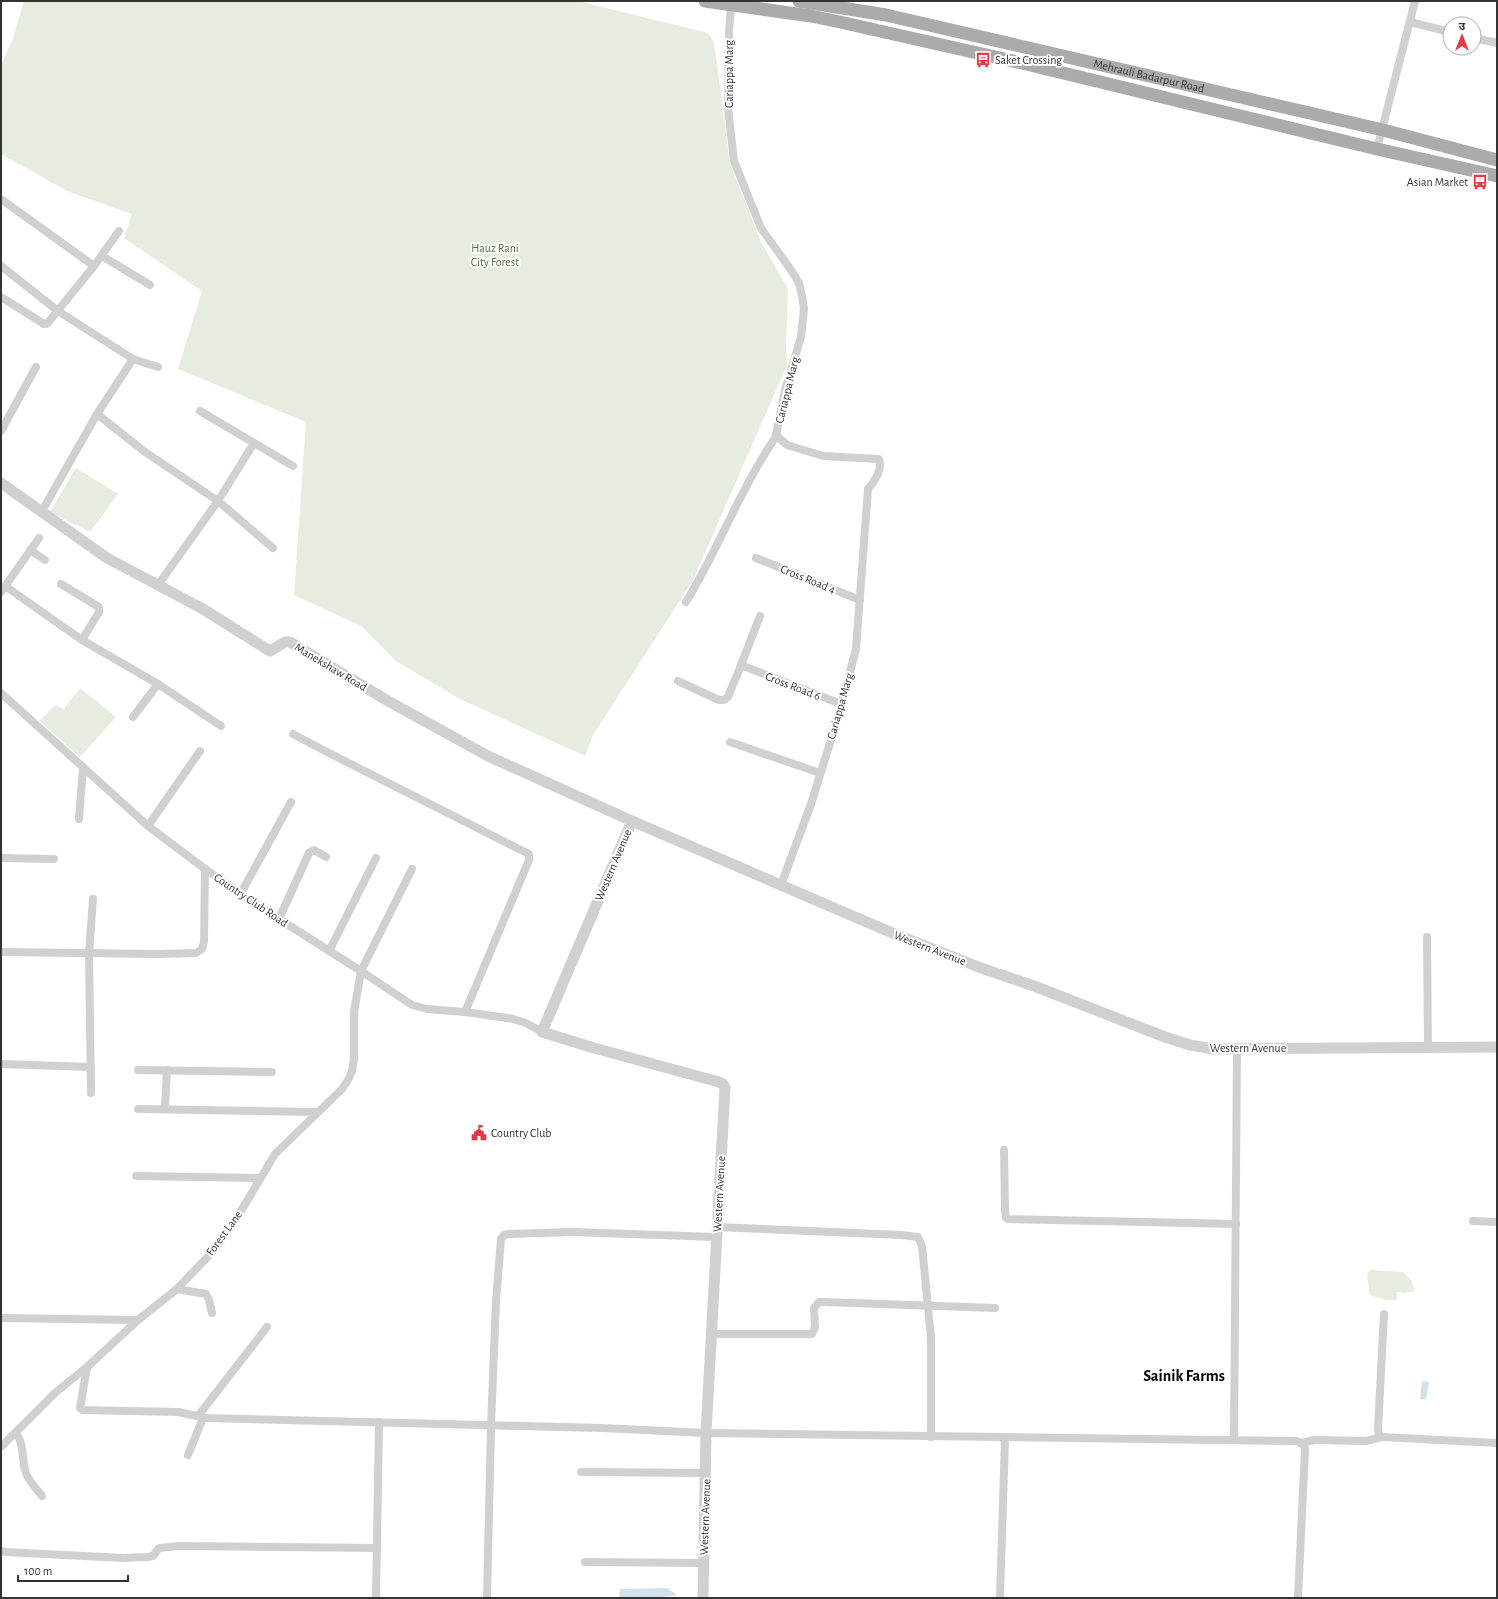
<svg xmlns="http://www.w3.org/2000/svg" width="1498" height="1599" viewBox="0 0 1498 1599" font-family="'Alegreya Sans','Noto Sans Devanagari',sans-serif">
  <rect width="100%" height="100%" fill="#fff"/>
  <g fill="#e6ecdf">
    <path d="M24 1H578L708 33 714 42 730 163 761 242 788 289 786 343 787 365 693 580 593 735 585 756 460 699 396 661 361 626 294 595 306 422 178 369 202 291 124 238 132 214 67 191 1 154V65L13 38Z"/>
    <path d="M76 468 118 494 90 532 50 512Z"/>
    <path d="M80 688 116 717 80 757 40 721 55 705 64 709Z"/>
    <path d="M1369 1270 1403 1272 1411 1280 1415 1291 1405 1293 1397 1292V1300H1386L1370 1295 1367 1276Z"/>
  </g>
  <g fill="#cfe2ee">
    <path d="M1422 1381 1429 1382 1426 1399H1420Z"/>
    <path d="M667 1588 677 1595 655 1598H619L620 1589Z"/>
  </g>
  <g fill="none" stroke-linecap="round" stroke-linejoin="round">
    <g stroke="#d0d0d0" stroke-width="8">
      <path d="M731 5 729 32 728 108 734 161 761 228 791 270 799 283 802 296 804 308 801 337 785 390 776 435 787 445 823 456 879 459C883 470 875 481 868 489L856 649 839 714 811 804 781 885"/>
      <path d="M1410 22 1450 32"/>
      <path d="M1474 38 1497 43"/>
      <path d="M1377 149 1415 1"/>
      <path d="M1 199 94 266"/>
      <path d="M102 256 150 285"/>
      <path d="M1 266 58 311 133 359 158 367"/>
      <path d="M1 297 44 324H47L94 266 119 231"/>
      <path d="M200 411 293 466"/>
      <path d="M97 414 145 452 218 501 273 548"/>
      <path d="M1 431 36 367"/>
      <path d="M42 511 97 414 133 359"/>
      <path d="M30 550 45 560"/>
      <path d="M756 558 860 600"/>
      <path d="M61 584 99 607V612L82 640"/>
      <path d="M158 585 218 501 254 443"/>
      <path d="M5 586 82 640 158 684 221 726"/>
      <path d="M1 592 39 538"/>
      <path d="M686 602C719 548 741 487 777 435"/>
      <path d="M741 665 760 616"/>
      <path d="M678 681 719 700H724L728 697 741 665 841 704"/>
      <path d="M1 693 148 826 205 869 279 919 361 971 412 1005 427 1009 465 1012 513 1019 526 1023 542 1032"/>
      <path d="M133 717 158 684"/>
      <path d="M293 734 327 752 529 854V860L465 1012"/>
      <path d="M730 742 820 773"/>
      <path d="M79 819 83 767"/>
      <path d="M148 826 200 751"/>
      <path d="M1 858 54 859"/>
      <path d="M241 893 291 802"/>
      <path d="M279 919 309 853 314 850 326 857"/>
      <path d="M1427 937 1428 1047"/>
      <path d="M329 951 376 858"/>
      <path d="M1 952 157 954 196 953 202 949 204 942 205 869"/>
      <path d="M1 1064 91 1067"/>
      <path d="M138 1070 272 1072"/>
      <path d="M91 1093 89 953 93 899"/>
      <path d="M165 1108 167 1070"/>
      <path d="M138 1109 317 1112"/>
      <path d="M1004 1150 1005 1211 1006 1218 1008 1219 1236 1224"/>
      <path d="M136 1176 260 1178"/>
      <path d="M1473 1221 1497 1222"/>
      <path d="M716 1227 901 1235 918 1237 922 1246 931 1338V1437"/>
      <path d="M177 1289 206 1294 209 1300 212 1313"/>
      <path d="M1384 1314 1378 1429 1379 1434 1382 1437 1497 1443"/>
      <path d="M1 1318 138 1320"/>
      <path d="M711 1334H812L815 1327 814 1308 819 1302H824L995 1308"/>
      <path d="M87 1367 80 1408 82 1410 178 1412 206 1418 602 1428 706 1433 1297 1441 1304 1445 1305 1449 1298 1598"/>
      <path d="M198 1416 267 1327"/>
      <path d="M16 1433C25 1445 21 1459 26 1473 29 1482 37 1489 42 1496"/>
      <path d="M1234 1440 1237 1049"/>
      <path d="M1301 1443 1314 1440 1366 1441 1382 1437"/>
      <path d="M1 1447 56 1392 87 1367 138 1320 177 1289 216 1248 244 1206 275 1154 342 1089 348 1080 352 1071 354 1059V1012L361 971 412 869"/>
      <path d="M188 1455 203 1418"/>
      <path d="M581 1472 706 1473"/>
      <path d="M1 1551 6 1552 123 1558 148 1557 153 1556 159 1548 179 1546 377 1548"/>
      <path d="M585 1562 704 1563"/>
      <path d="M376 1598 379 1422"/>
      <path d="M487 1598 491 1426 496 1301 501 1239 504 1235 509 1234 573 1232 716 1237"/>
      <path d="M1000 1598 1005 1438"/>
    </g>
    <g stroke="#d0d0d0" stroke-width="11">
      <path d="M1 483 107 558 203 609 270 651 285 642H290L388 701 488 756 632 821 890 932 981 968 1034 986 1165 1037 1190 1045 1213 1049 1497 1047"/>
      <path d="M632 821 542 1032 594 1048 719 1082 723 1084 725 1088 706 1433 703 1598"/>
    </g>
    <g stroke="#ababab" stroke-width="13">
      <path d="M705 1 811 16 840 22 1022 63 1377 149 1497 176"/>
      <path id="s1" d="M799 1 886 15 1383 130 1497 160"/>
    </g>
  </g>
  <defs>
    <symbol id="bus-bare" viewBox="-9 -9 18 18"><path d="M-5-6H5V4H4V6H2V4H-2V6H-4V4H-5ZM-3.5-4V0h7V-4ZM-3.5 1.2v1.5H-2V1.2ZM2 1.2v1.5H3.5V1.2Z" fill="#e63946" stroke="#fff" stroke-width="2.5" paint-order="stroke"/></symbol>
    <symbol id="civic-bare" viewBox="-9 -9 18 18"><path d="M-.6-6.5H3V-4.5H.6V-3L4-1V1h2V6H-6V1h2V-1L-.6-3ZM-1.2 2.5V6h2.4V2.5Z" fill="#e63946" stroke="#fff" stroke-width="2.5" paint-order="stroke"/></symbol>
  </defs>
  <g fill-rule="evenodd">
    <use href="#bus-bare" x="972" y="49" width="22" height="22"/>
    <use href="#bus-bare" x="1469" y="171" width="22" height="22"/>
    <use href="#civic-bare" x="468" y="1122" width="22" height="22"/>
  </g>
  <g text-anchor="middle" stroke-width="4" stroke-linejoin="round" paint-order="stroke">
    <g font-size="12" fill="#333" stroke="#fff" text-anchor="start">
      <text x="995" y="64">Saket Crossing</text>
      <text x="1468" y="186" text-anchor="end">Asian Market</text>
      <text x="491" y="1137">Country Club</text>
    </g>
    <g font-size="12" fill="#333" stroke="#fff">
      <text transform="translate(729 74) rotate(-90)" y="4">Cariappa Marg</text>
      <text dy="4" stroke="none"><textPath href="#s1" startOffset="358">Mehrauli Badarpur Road</textPath></text>
      <text transform="translate(787 390) rotate(-76)" y="4">Cariappa Marg</text>
      <text transform="translate(808 579) rotate(22)" y="4">Cross Road 4</text>
      <text transform="translate(331 667) rotate(31)" y="4">Manekshaw Road</text>
      <text transform="translate(793 686) rotate(21)" y="4">Cross Road 6</text>
      <text transform="translate(840 706) rotate(-74)" y="4">Cariappa Marg</text>
      <text transform="translate(613 865) rotate(-67)" y="4">Western Avenue</text>
      <text transform="translate(251 900) rotate(34)" y="4">Country Club Road</text>
      <text transform="translate(930 948) rotate(21)" y="4">Western Avenue</text>
      <text x="1248" y="1052">Western Avenue</text>
      <text transform="translate(719 1194) rotate(-87)" y="4">Western Avenue</text>
      <text transform="translate(224 1233) rotate(-54)" y="4">Forest Lane</text>
      <text transform="translate(705 1517) rotate(-88)" y="4">Western Avenue</text>
    </g>
    <g font-size="12" fill="#56703f" stroke="#fff">
      <text x="495" y="252">Hauz Rani<tspan x="495" dy="14">City Forest</tspan></text>
    </g>
    <g font-size="16" font-weight="bold" fill="#000" stroke="#fff">
      <text x="1184" y="1381">Sainik Farms</text>
    </g>
  </g>
  <rect width="1498" height="1599" fill="none" stroke="#333333" stroke-width="4"/>
  <g transform="translate(1462 36)"><circle r="19" fill="#ffffff" stroke="#adadad"/>
  <path d="M0-3L7 15L0 10L-7 15Z" fill="#e63946"/>
  <text y="-6" font-size="11" font-weight="bold" text-anchor="middle" fill="#333333">उ</text>
  </g>
  <path d="M18 1575v6h110v-6" fill="none" stroke="#333333" stroke-width="2"/>
  <text x="24" y="1575" font-size="12" fill="#333333" stroke="#ffffff" stroke-width="3" paint-order="stroke">100 m</text>
</svg>
